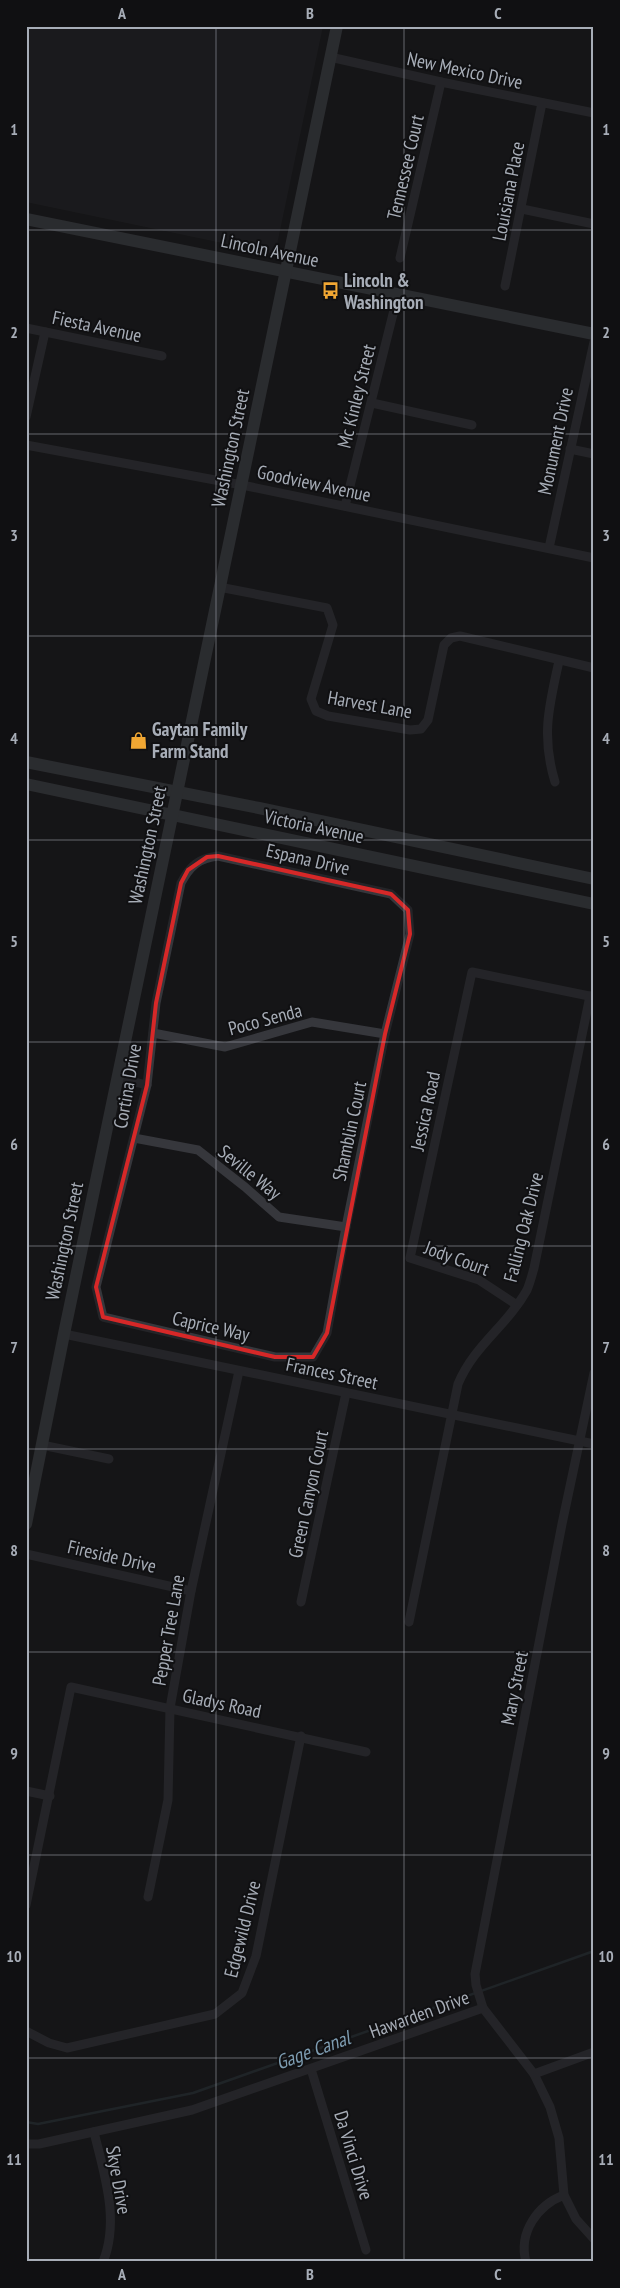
<svg xmlns="http://www.w3.org/2000/svg" width="620" height="2288" viewBox="0 0 620 2288" font-family="'PT Sans Narrow',sans-serif">
  <rect width="100%" height="100%" fill="#151517"/>
  <path fill="#212124" d="M26 26H323L275 254 26 202Z"/>
  <g fill="none" stroke-linecap="round" stroke-linejoin="round">
    <path stroke="#2b353b" stroke-width="2.5" d="M26 2122 38 2124 193 2093 594 1951"/>
    <g stroke="#36373c" stroke-width="9">
      <path d="M330 57 441 82 594 113"/>
      <path d="M522 209 594 224"/>
      <path d="M400 258 441 82"/>
      <path d="M505 286 542 103"/>
      <path d="M26 328 162 356"/>
      <path d="M372 403 472 425"/>
      <path d="M26 417 45 332"/>
      <path d="M26 445 242 485 594 558"/>
      <path d="M570 449 594 454"/>
      <path d="M345 506 398 294"/>
      <path d="M549 548 594 342"/>
      <path d="M219 587 327 608 333 625 311 699 316 711 328 716 410 730 421 729 428 720 444 645 451 638 460 636 594 668"/>
      <path d="M555 782C541 736 549 706 559 661"/>
      <path d="M218 856 391 894 408 910 410 934 385 1034 346 1227 327 1333 313 1357H275L103 1317 96 1287 147 1085 156 1003 181 883C190 866 199 858 218 856Z"/>
      <path d="M153 1033 225 1047 312 1022 385 1034"/>
      <path d="M118 1078 147 1085"/>
      <path d="M134 1138 198 1150 245 1187 279 1217 346 1227"/>
      <path d="M517 1305 479 1280 410 1258 472 972 594 997"/>
      <path d="M64 1334 594 1444"/>
      <path d="M594 1373 562 1524 475 1974 476 1985 483 2008 534 2074 550 2107 559 2138 564 2195 576 2219 594 2239"/>
      <path d="M42 1445 109 1459"/>
      <path d="M26 1554 191 1591"/>
      <path d="M301 1602 346 1393"/>
      <path d="M409 1622 458 1384C475 1344 507 1326 527 1290 530 1283 532 1275 534 1268L590 996"/>
      <path d="M26 1791 50 1796"/>
      <path d="M148 1897 168 1800 170 1708 191 1591 239 1371"/>
      <path d="M26 1905 71 1687 366 1752"/>
      <path d="M26 2031 49 2043 67 2048 215 2014 242 1993 256 1956 301 1736"/>
      <path d="M311 2069 366 2250"/>
      <path d="M534 2074 594 2052"/>
      <path d="M94 2132C104 2174 120 2220 103 2262"/>
      <path d="M26 2144H39L192 2110 483 2008"/>
      <path d="M526 2262C518 2232 538 2205 564 2195"/>
    </g>
    <g stroke="#44474c" stroke-width="12">
      <path d="M26 219 594 334"/>
      <path d="M26 762 259 808 594 879"/>
      <path d="M26 784 594 904"/>
      <path d="M26 1524 64 1334 337 26"/>
    </g>
  </g>
  <path d="M0 0H620V2288H0ZM218 856 391 894 408 910 410 934 385 1034 327 1333 313 1357H275L103 1317 96 1287 147 1085 156 1003 181 883 188 870 207 857Z" fill="#151517" fill-opacity=".55" fill-rule="evenodd"/>
  <path fill="none" stroke="#d62828" stroke-width="4" stroke-linejoin="round" d="M218 856 391 894 408 910 410 934 385 1034 327 1333 313 1357H275L103 1317 96 1287 147 1085 156 1003 181 883 188 870 207 857Z"/>
  <path fill="none" stroke="#a7adb7" stroke-width="1" stroke-opacity="0.55" d="M216 26V2262M404 26V2262M26 230H594M26 434H594M26 636H594M26 840H594M26 1042H594M26 1246H594M26 1449H594M26 1652H594M26 1855H594M26 2058H594"/>
  <defs>
    <symbol id="bus-bare" viewBox="-9 -9 18 18"><path d="M-5-6H5V4H4V6H2V4H-2V6H-4V4H-5ZM-3.5-4V0h7V-4ZM-3.5 1.2v1.5H-2V1.2ZM2 1.2v1.5H3.5V1.2Z" fill="#f1a733" stroke="#101012" stroke-width="2.5" paint-order="stroke"/></symbol>
    <symbol id="shop-bare" viewBox="-9 -9 18 18"><path d="M-5-2.5h2.3a2.7 3.5 0 0 1 5.4 0H5L5.5 6h-11ZM-1.5-2.5h3a1.5 2.3 0 0 0-3 0Z" fill="#f1a733" stroke="#101012" stroke-width="2.5" paint-order="stroke"/></symbol>
  </defs>
  <g fill-rule="evenodd">
    <use href="#bus-bare" x="318" y="278" width="25" height="25"/>
    <use href="#shop-bare" x="126" y="728" width="25" height="25"/>
  </g>
  <g text-anchor="middle" stroke-width="4" stroke-linejoin="round" paint-order="stroke">
    <g font-size="19" fill="#a7adb7" stroke="#101012">
      <text transform="translate(465 70) rotate(12)" y="7">New Mexico Drive</text>
      <text transform="translate(405 167) rotate(-77)" y="7">Tennessee Court</text>
      <text transform="translate(508 191) rotate(-79)" y="7">Louisiana Place</text>
      <text transform="translate(270 250) rotate(12)" y="7">Lincoln Avenue</text>
      <text transform="translate(97 326) rotate(12)" y="7">Fiesta Avenue</text>
      <text transform="translate(356 396) rotate(-76)" y="7">Mc Kinley Street</text>
      <text transform="translate(555 441) rotate(-78)" y="7">Monument Drive</text>
      <text transform="translate(230 448) rotate(-78)" y="7">Washington Street</text>
      <text transform="translate(314 483) rotate(12)" y="7">Goodview Avenue</text>
      <text transform="translate(370 704) rotate(10)" y="7">Harvest Lane</text>
      <text transform="translate(314 826) rotate(12)" y="7">Victoria Avenue</text>
      <text transform="translate(147 845) rotate(-78)" y="7">Washington Street</text>
      <text transform="translate(308 859) rotate(13)" y="7">Espana Drive</text>
      <text transform="translate(265 1019) rotate(-15)" y="7">Poco Senda</text>
      <text transform="translate(127 1086) rotate(-80)" y="7">Cortina Drive</text>
      <text transform="translate(425 1111) rotate(-78)" y="7">Jessica Road</text>
      <text transform="translate(349 1131) rotate(-78)" y="7">Shamblin Court</text>
      <text transform="translate(250 1172) rotate(39)" y="7">Seville Way</text>
      <text transform="translate(523 1227) rotate(-76)" y="7">Falling Oak Drive</text>
      <text transform="translate(64 1241) rotate(-78)" y="7">Washington Street</text>
      <text transform="translate(457 1258) rotate(20)" y="7">Jody Court</text>
      <text transform="translate(211 1326) rotate(13)" y="7">Caprice Way</text>
      <text transform="translate(332 1373) rotate(12)" y="7">Frances Street</text>
      <text transform="translate(308 1494) rotate(-78)" y="7">Green Canyon Court</text>
      <text transform="translate(112 1556) rotate(13)" y="7">Fireside Drive</text>
      <text transform="translate(168 1630) rotate(-80)" y="7">Pepper Tree Lane</text>
      <text transform="translate(514 1688) rotate(-79)" y="7">Mary Street</text>
      <text transform="translate(222 1703) rotate(12)" y="7">Gladys Road</text>
      <text transform="translate(242 1929) rotate(-76)" y="7">Edgewild Drive</text>
      <text transform="translate(419 2014) rotate(-20)" y="7">Hawarden Drive</text>
      <text transform="translate(354 2155) rotate(73)" y="7">Da Vinci Drive</text>
      <text transform="translate(119 2180) rotate(80)" y="7">Skye Drive</text>
    </g>
    <g font-size="19" font-weight="bold" fill="#a7adb7" stroke="#101012" text-anchor="start">
      <text x="344" y="287">Lincoln &amp;<tspan x="344" dy="22">Washington</tspan></text>
      <text x="152" y="736">Gaytan Family<tspan x="152" dy="22">Farm Stand</tspan></text>
    </g>
    <g font-size="20" font-style="italic" fill="#7e9db2" stroke="#101012">
      <text transform="translate(313 2050) rotate(-20)" y="7">Gage Canal</text>
    </g>
  </g>
  <rect width="620" height="2288" fill="none" stroke="#101012" stroke-width="55"/>
  <rect x="28" y="28" width="564" height="2232" fill="none" stroke="#a7adb7" stroke-width="2"/>
  <g font-size="16" text-anchor="middle" font-weight="bold" fill="#a7adb7">
    <text x="122" y="19">A</text>
    <text x="310" y="19">B</text>
    <text x="498" y="19">C</text>
    <text x="14" y="135">1</text>
    <text x="606" y="135">1</text>
    <text x="14" y="338">2</text>
    <text x="606" y="338">2</text>
    <text x="14" y="541">3</text>
    <text x="606" y="541">3</text>
    <text x="14" y="744">4</text>
    <text x="606" y="744">4</text>
    <text x="14" y="947">5</text>
    <text x="606" y="947">5</text>
    <text x="14" y="1150">6</text>
    <text x="606" y="1150">6</text>
    <text x="14" y="1353">7</text>
    <text x="606" y="1353">7</text>
    <text x="14" y="1556">8</text>
    <text x="606" y="1556">8</text>
    <text x="14" y="1759">9</text>
    <text x="606" y="1759">9</text>
    <text x="14" y="1962">10</text>
    <text x="606" y="1962">10</text>
    <text x="14" y="2165">11</text>
    <text x="606" y="2165">11</text>
    <text x="122" y="2280">A</text>
    <text x="310" y="2280">B</text>
    <text x="498" y="2280">C</text>
  </g>
</svg>
